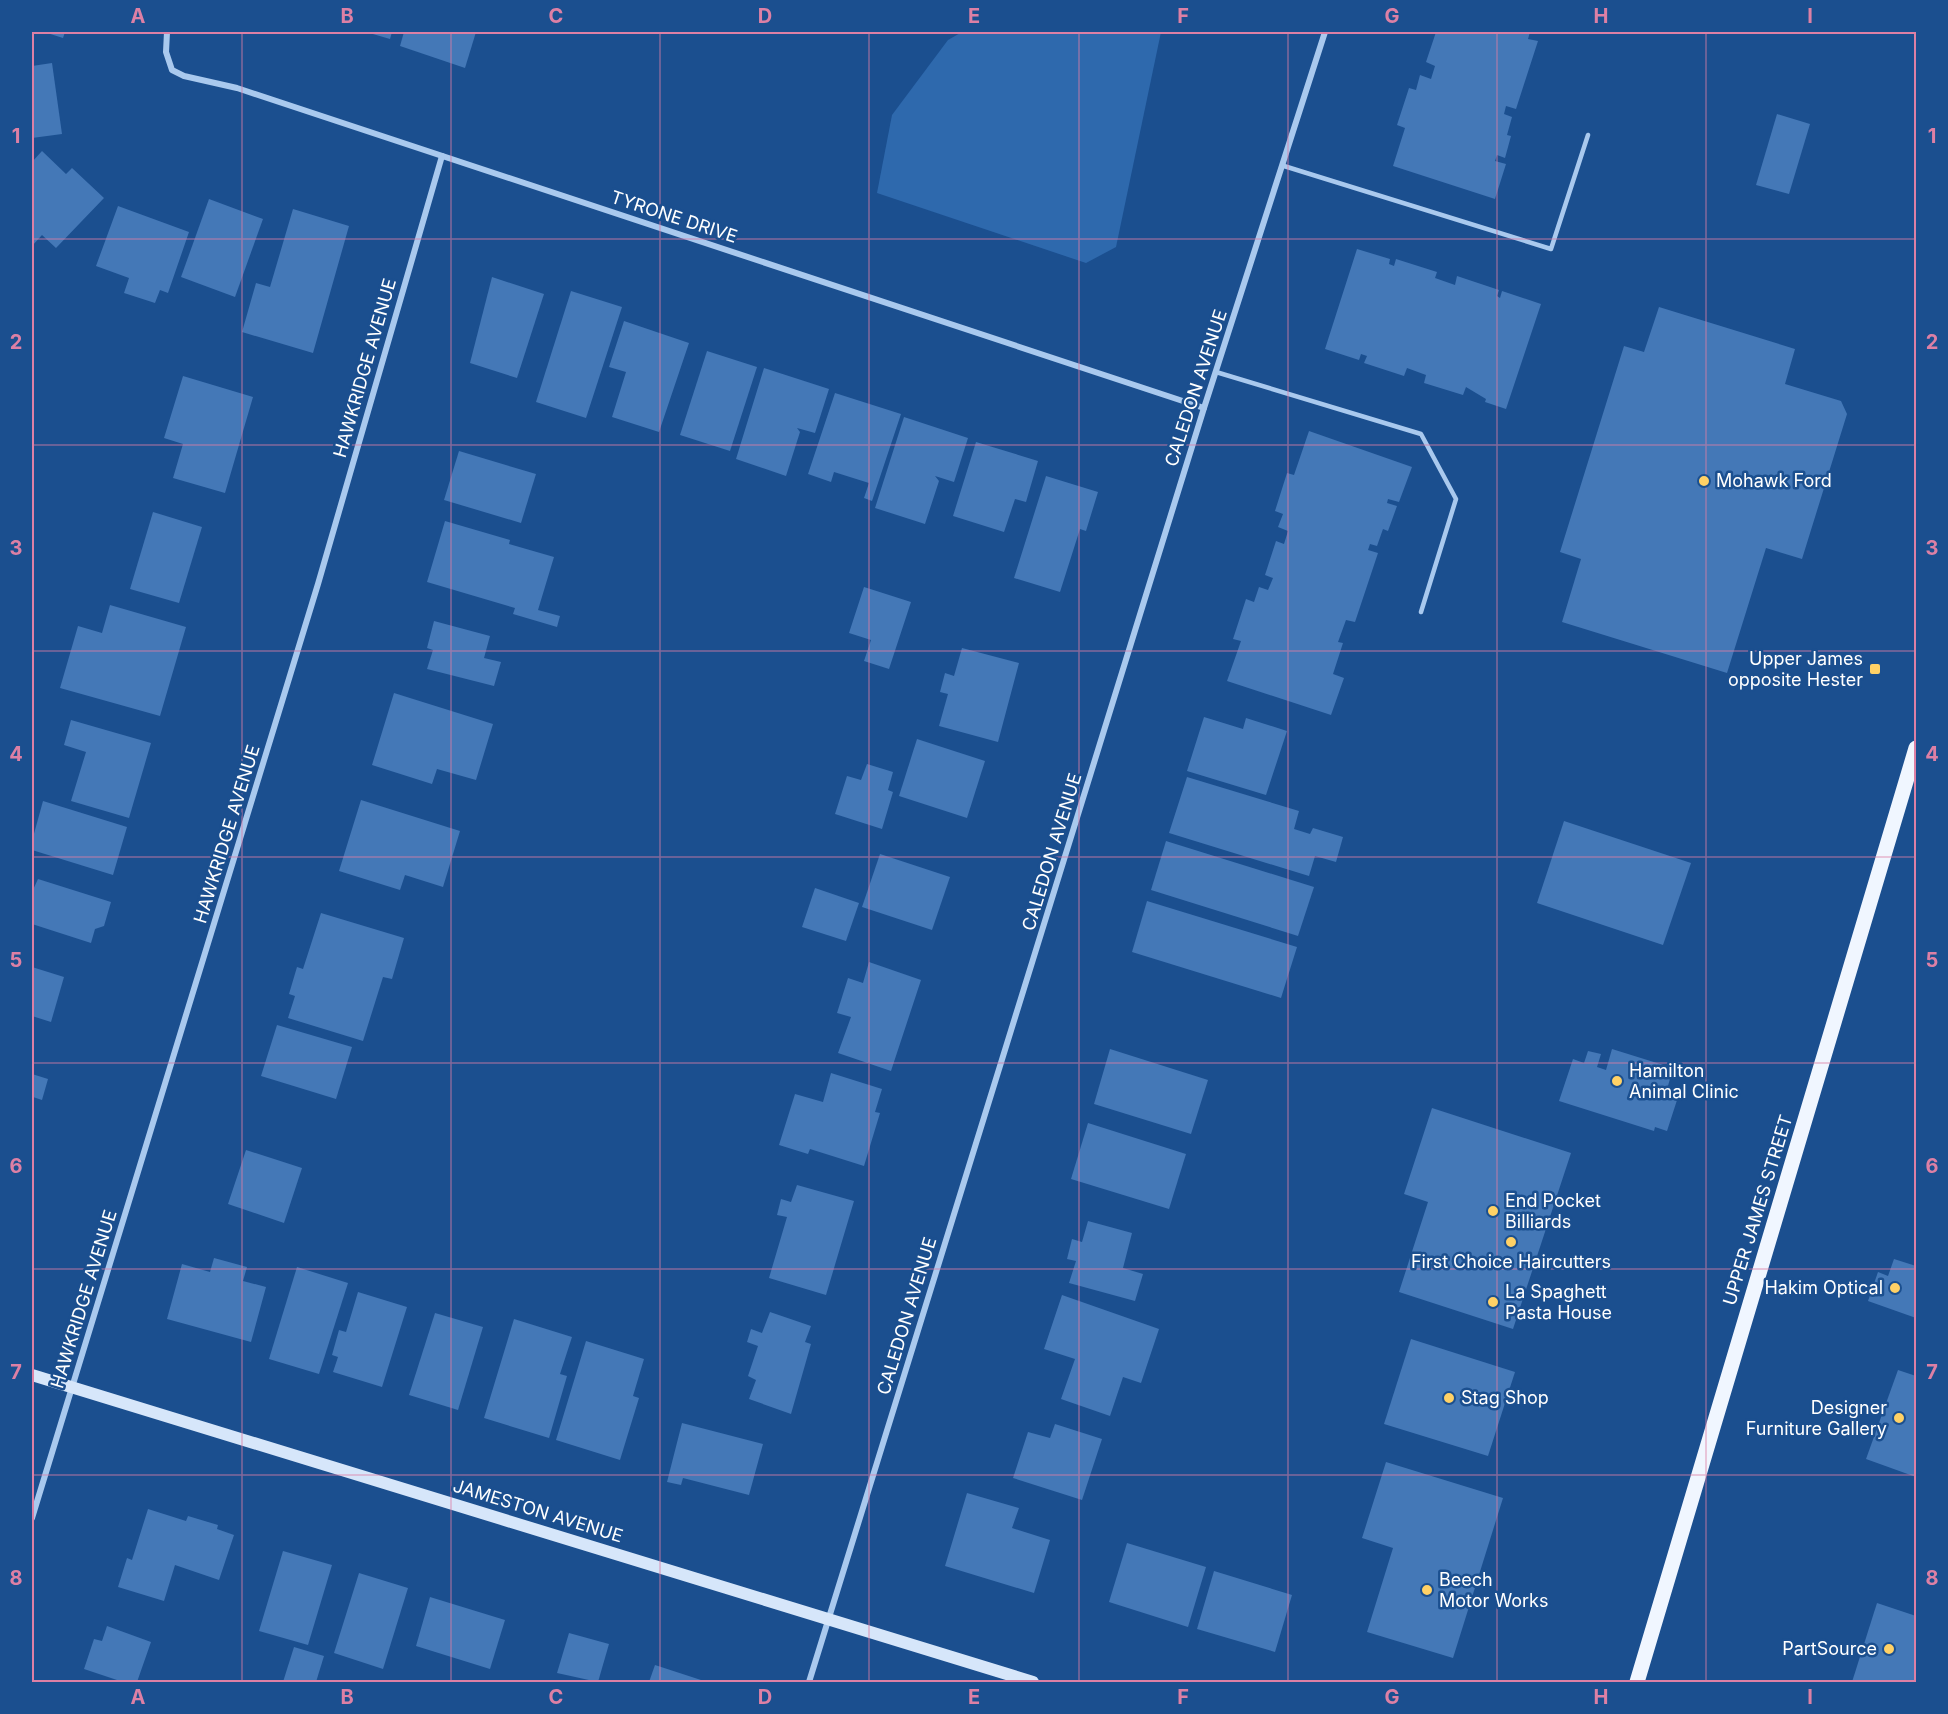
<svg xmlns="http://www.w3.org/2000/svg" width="1948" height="1714" viewBox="0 0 1948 1714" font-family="Inter,sans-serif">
  <rect width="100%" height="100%" fill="#1b4f8f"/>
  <path fill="#2e69ad" d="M962 32H1161L1116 247 1086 263 877 193 892 115 948 40Z"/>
  <g fill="#4478b7">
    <path d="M44 32H65L63 38Z"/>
    <path d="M366 32H392L390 39Z"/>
    <path d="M404 32H476L465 68 400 46Z"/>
    <path d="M1436 32H1530L1528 39 1538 41 1516 109 1506 106 1504 114 1512 117 1507 135 1511 136 1505 158 1497 155 1495 161 1506 164 1495 199 1393 166 1405 128 1397 125 1409 88 1416 90 1420 75 1431 79 1435 66 1426 62Z"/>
    <path d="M52 63 62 134 32 138V66Z"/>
    <path d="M1777 114 1810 124 1789 194 1756 185Z"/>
    <path d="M42 151 66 174 72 168 104 198 56 248 42 235 32 246V162Z"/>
    <path d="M209 199 263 219 235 297 181 277Z"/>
    <path d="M118 206 189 232 168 293 160 290 155 303 124 293 129 278 96 266Z"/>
    <path d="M293 209 349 226 313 353 242 332 256 283 270 287Z"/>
    <path d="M1357 249 1390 259 1389 264 1394 266 1396 259 1437 272 1435 278 1455 285 1457 276 1499 290 1497 296 1500 298 1502 291 1541 304 1506 409 1485 402 1486 399 1466 387 1463 395 1424 383 1426 375 1407 368 1404 376 1364 363 1367 356 1361 354 1359 360 1325 349Z"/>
    <path d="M492 277 544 294 517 378 470 363Z"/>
    <path d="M571 291 622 307 586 418 536 402Z"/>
    <path d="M1659 307 1795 349 1785 384 1841 401 1847 414 1802 559 1766 548 1727 673 1562 622 1581 559 1560 552 1624 346 1644 352Z"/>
    <path d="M624 321 689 343 659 432 612 417 626 372 609 367Z"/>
    <path d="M707 351 757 367 730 451 680 435Z"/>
    <path d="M764 368 829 389 815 433 797 428 800 432 786 476 736 459Z"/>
    <path d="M183 376 253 397 225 493 173 478 183 444 164 438Z"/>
    <path d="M835 393 901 414 872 501 864 498 869 483 834 472 831 482 808 474Z"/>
    <path d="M904 417 968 438 954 482 935 476 939 481 925 524 875 508Z"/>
    <path d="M1309 431 1412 467 1399 502 1388 499 1387 503 1397 506 1388 531 1383 529 1377 546 1370 544 1368 550 1378 553 1355 622 1346 620 1338 642 1343 643 1333 674 1344 678 1331 715 1227 681 1241 641 1233 639 1246 599 1254 602 1259 587 1268 590 1273 578 1265 575 1276 541 1284 544 1288 531 1278 527 1283 514 1275 511 1287 473 1294 475Z"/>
    <path d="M976 442 1038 461 1026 502 1015 499 1004 532 953 516Z"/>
    <path d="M459 451 536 474 521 523 444 500Z"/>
    <path d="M1046 476 1098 492 1086 531 1080 529 1060 592 1014 578Z"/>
    <path d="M153 512 202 527 179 603 130 589Z"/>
    <path d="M445 521 510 540 509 544 554 557 538 610 560 616 557 627 513 614 515 608 427 582Z"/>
    <path d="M864 587 911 602 889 669 864 661 871 640 849 633Z"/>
    <path d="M110 605 186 627 160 716 60 688 78 626 102 633Z"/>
    <path d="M434 621 490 636 484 658 501 662 494 686 427 669 433 650 427 648Z"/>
    <path d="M962 648 1019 663 998 742 939 726 948 694 940 692 945 673 954 676Z"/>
    <path d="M394 693 493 724 476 780 437 769 432 784 372 765Z"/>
    <path d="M1204 717 1243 729 1246 718 1287 731 1266 795 1187 771Z"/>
    <path d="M71 720 151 743 129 818 71 801 86 752 64 745Z"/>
    <path d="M917 739 985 761 967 818 899 796Z"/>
    <path d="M867 764 893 772 888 790 893 792 882 829 835 814 847 776 861 780Z"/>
    <path d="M1187 777 1299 811 1294 829 1310 834 1313 828 1343 837 1336 862 1315 856 1309 876 1169 833Z"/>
    <path d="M361 800 460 831 443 887 405 875 400 890 339 871Z"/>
    <path d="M43 801 127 827 113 875 32 850V841Z"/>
    <path d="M1564 821 1691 863 1663 945 1537 903Z"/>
    <path d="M1166 841 1314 887 1298 936 1151 890Z"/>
    <path d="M880 854 950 877 932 930 862 907Z"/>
    <path d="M38 879 111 902 104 926 95 929 91 943 32 924V892Z"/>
    <path d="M815 888 859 903 846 941 802 927Z"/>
    <path d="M1147 901 1297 947 1281 998 1132 952Z"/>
    <path d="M321 913 404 938 392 979 383 977 363 1041 288 1018 295 996 289 994 297 967 303 969Z"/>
    <path d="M869 962 921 980 891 1071 838 1053 851 1017 837 1013 848 978 863 983Z"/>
    <path d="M32 967 64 977 51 1022 32 1016Z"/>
    <path d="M277 1025 352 1047 336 1099 261 1076Z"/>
    <path d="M1110 1049 1208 1080 1191 1134 1094 1104Z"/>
    <path d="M1612 1049 1673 1068 1666 1093 1678 1097 1667 1131 1655 1127 1654 1131 1559 1101 1573 1059 1584 1063 1588 1051 1601 1054 1597 1067 1606 1070Z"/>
    <path d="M831 1073 882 1089 875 1112 880 1113 864 1166 810 1149 808 1154 779 1145 795 1094 823 1102Z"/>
    <path d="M32 1074 48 1079 42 1100 33 1097 32 1101Z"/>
    <path d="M1432 1108 1571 1153 1513 1329 1399 1292 1428 1202 1404 1194Z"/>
    <path d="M1088 1123 1186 1154 1169 1209 1071 1179Z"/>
    <path d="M246 1150 302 1168 284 1223 228 1204Z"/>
    <path d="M797 1185 854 1201 826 1295 769 1278 787 1217 777 1215 781 1199 791 1202Z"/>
    <path d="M1088 1221 1132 1233 1123 1268 1143 1274 1135 1301 1069 1283 1076 1261 1067 1259 1072 1239 1082 1242Z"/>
    <path d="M214 1258 247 1267 243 1281 266 1287 251 1342 167 1319 182 1264 210 1272Z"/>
    <path d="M1894 1259 1916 1266V1318L1868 1301 1878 1272 1888 1276Z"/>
    <path d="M297 1267 348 1283 319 1374 269 1359Z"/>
    <path d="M358 1292 407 1307 382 1387 333 1372 338 1357 332 1355 339 1330 346 1332Z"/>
    <path d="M1062 1295 1159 1329 1141 1383 1123 1377 1110 1416 1061 1399 1075 1359 1044 1349Z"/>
    <path d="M770 1312 811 1326 805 1342 811 1344 791 1414 749 1399 756 1380 748 1376 758 1346 747 1342 751 1329 762 1333Z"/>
    <path d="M435 1313 483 1327 458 1410 409 1395Z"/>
    <path d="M514 1319 572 1337 560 1374 567 1376 549 1438 484 1418Z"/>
    <path d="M1411 1339 1515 1372 1488 1456 1384 1424Z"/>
    <path d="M586 1341 644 1359 633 1396 639 1398 620 1460 556 1440Z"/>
    <path d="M1898 1370 1916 1376V1477L1866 1459Z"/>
    <path d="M682 1423 763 1444 749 1495 683 1478 681 1485 667 1482Z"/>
    <path d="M1055 1424 1102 1439 1082 1500 1013 1478 1028 1432 1050 1438Z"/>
    <path d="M1386 1462 1503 1498 1453 1658 1367 1632 1393 1548 1362 1538Z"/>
    <path d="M967 1493 1019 1508 1012 1528 1050 1540 1034 1593 945 1566Z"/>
    <path d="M148 1509 186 1521 188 1516 218 1525 217 1529 234 1535 219 1580 175 1565 164 1601 118 1587 127 1558 132 1560Z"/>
    <path d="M1127 1543 1206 1567 1188 1627 1109 1602Z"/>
    <path d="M283 1551 332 1565 308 1645 259 1631Z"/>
    <path d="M1214 1571 1292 1595 1275 1652 1197 1629Z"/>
    <path d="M359 1573 408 1588 383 1669 334 1653Z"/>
    <path d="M430 1597 505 1620 490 1669 416 1646Z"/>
    <path d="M1877 1603 1916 1616V1682H1852Z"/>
    <path d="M107 1626 151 1642 137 1682H123L84 1669 94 1639 102 1641Z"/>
    <path d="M569 1633 609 1644 598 1682 557 1673Z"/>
    <path d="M294 1647 324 1656 316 1682H283Z"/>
    <path d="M655 1665 701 1680 700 1682H649Z"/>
  </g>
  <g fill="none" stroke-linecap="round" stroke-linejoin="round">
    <g stroke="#a9c9ee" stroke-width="4.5">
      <path d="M1284 166 1551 249 1588 135"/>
      <path d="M1216 372 1421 434 1456 499 1421 612"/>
    </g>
    <g stroke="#a9c9ee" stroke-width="6">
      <path d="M167 32 166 52 172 70 184 76 237 88 1204 408"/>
      <path d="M32 1518 318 584 442 156"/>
      <path d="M809 1682 1204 408 1325 32"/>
    </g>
    <path stroke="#d6e6fa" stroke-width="12" d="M32 1375 1033 1682"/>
    <path stroke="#f0f6ff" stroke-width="15" d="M1637 1682 1916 748"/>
  </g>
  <path fill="none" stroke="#dd80a5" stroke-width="1.5" stroke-opacity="0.55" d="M242 32V1682M451 32V1682M660 32V1682M869 32V1682M1079 32V1682M1288 32V1682M1497 32V1682M1706 32V1682M32 239H1916M32 445H1916M32 651H1916M32 857H1916M32 1063H1916M32 1269H1916M32 1475H1916"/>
  <g fill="#ffd166" stroke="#1b4f8f" stroke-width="2">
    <circle cx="1704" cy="481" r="6"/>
    <rect x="1869" y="663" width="12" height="12" rx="3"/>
    <circle cx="1617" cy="1081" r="6"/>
    <circle cx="1493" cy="1211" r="6"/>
    <circle cx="1511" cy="1242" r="6"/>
    <circle cx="1895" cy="1288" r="6"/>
    <circle cx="1493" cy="1302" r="6"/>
    <circle cx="1449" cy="1398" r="6"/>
    <circle cx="1899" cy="1418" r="6"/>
    <circle cx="1427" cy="1590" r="6"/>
    <circle cx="1889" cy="1649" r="6"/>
  </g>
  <g text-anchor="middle" stroke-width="5" stroke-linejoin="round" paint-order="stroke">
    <g font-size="18" fill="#fff" stroke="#1b4f8f">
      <text transform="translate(674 217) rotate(18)" y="6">TYRONE DRIVE</text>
      <text transform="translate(365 368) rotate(-74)" y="6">HAWKRIDGE AVENUE</text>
      <text transform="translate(1196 388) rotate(-72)" y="6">CALEDON AVENUE</text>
      <text transform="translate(227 834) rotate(-73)" y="6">HAWKRIDGE AVENUE</text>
      <text transform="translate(1052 852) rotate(-73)" y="6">CALEDON AVENUE</text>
      <text transform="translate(1758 1210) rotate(-73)" y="6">UPPER JAMES STREET</text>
      <text transform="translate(84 1299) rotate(-73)" y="6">HAWKRIDGE AVENUE</text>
      <text transform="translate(907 1316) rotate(-73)" y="6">CALEDON AVENUE</text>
      <text transform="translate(538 1511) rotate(17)" y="6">JAMESTON AVENUE</text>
    </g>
    <g font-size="18" fill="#fff" stroke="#1b4f8f" text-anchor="start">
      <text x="1716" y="487">Mohawk Ford</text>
      <text x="1863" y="665" text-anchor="end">Upper James<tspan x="1863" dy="21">opposite Hester</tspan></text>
      <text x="1629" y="1077">Hamilton<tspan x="1629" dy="21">Animal Clinic</tspan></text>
      <text x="1505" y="1207">End Pocket<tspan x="1505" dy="21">Billiards</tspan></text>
      <text x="1511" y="1268" text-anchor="middle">First Choice Haircutters</text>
      <text x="1883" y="1294" text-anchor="end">Hakim Optical</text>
      <text x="1505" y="1298">La Spaghett<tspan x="1505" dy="21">Pasta House</tspan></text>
      <text x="1461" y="1404">Stag Shop</text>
      <text x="1887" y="1414" text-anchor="end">Designer<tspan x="1887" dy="21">Furniture Gallery</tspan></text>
      <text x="1439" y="1586">Beech<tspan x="1439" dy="21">Motor Works</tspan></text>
      <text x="1877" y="1655" text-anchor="end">PartSource</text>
    </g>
  </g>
  <rect width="1948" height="1714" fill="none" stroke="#1b4f8f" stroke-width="66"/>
  <rect x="33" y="33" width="1882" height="1648" fill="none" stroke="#dd80a5" stroke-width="2"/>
  <g font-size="20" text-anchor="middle" font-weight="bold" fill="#dd80a5">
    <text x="138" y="23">A</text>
    <text x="347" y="23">B</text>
    <text x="556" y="23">C</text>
    <text x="765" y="23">D</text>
    <text x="974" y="23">E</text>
    <text x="1183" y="23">F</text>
    <text x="1392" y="23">G</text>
    <text x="1601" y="23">H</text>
    <text x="1810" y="23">I</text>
    <text x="16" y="143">1</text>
    <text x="1932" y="143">1</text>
    <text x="16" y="349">2</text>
    <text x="1932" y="349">2</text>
    <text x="16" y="555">3</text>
    <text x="1932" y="555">3</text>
    <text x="16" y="761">4</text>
    <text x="1932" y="761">4</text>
    <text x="16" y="967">5</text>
    <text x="1932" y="967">5</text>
    <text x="16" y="1173">6</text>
    <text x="1932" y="1173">6</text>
    <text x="16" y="1379">7</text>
    <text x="1932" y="1379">7</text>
    <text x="16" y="1585">8</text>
    <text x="1932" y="1585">8</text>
    <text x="138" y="1704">A</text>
    <text x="347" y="1704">B</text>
    <text x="556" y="1704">C</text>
    <text x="765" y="1704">D</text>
    <text x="974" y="1704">E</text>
    <text x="1183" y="1704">F</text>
    <text x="1392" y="1704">G</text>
    <text x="1601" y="1704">H</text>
    <text x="1810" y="1704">I</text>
  </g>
</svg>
